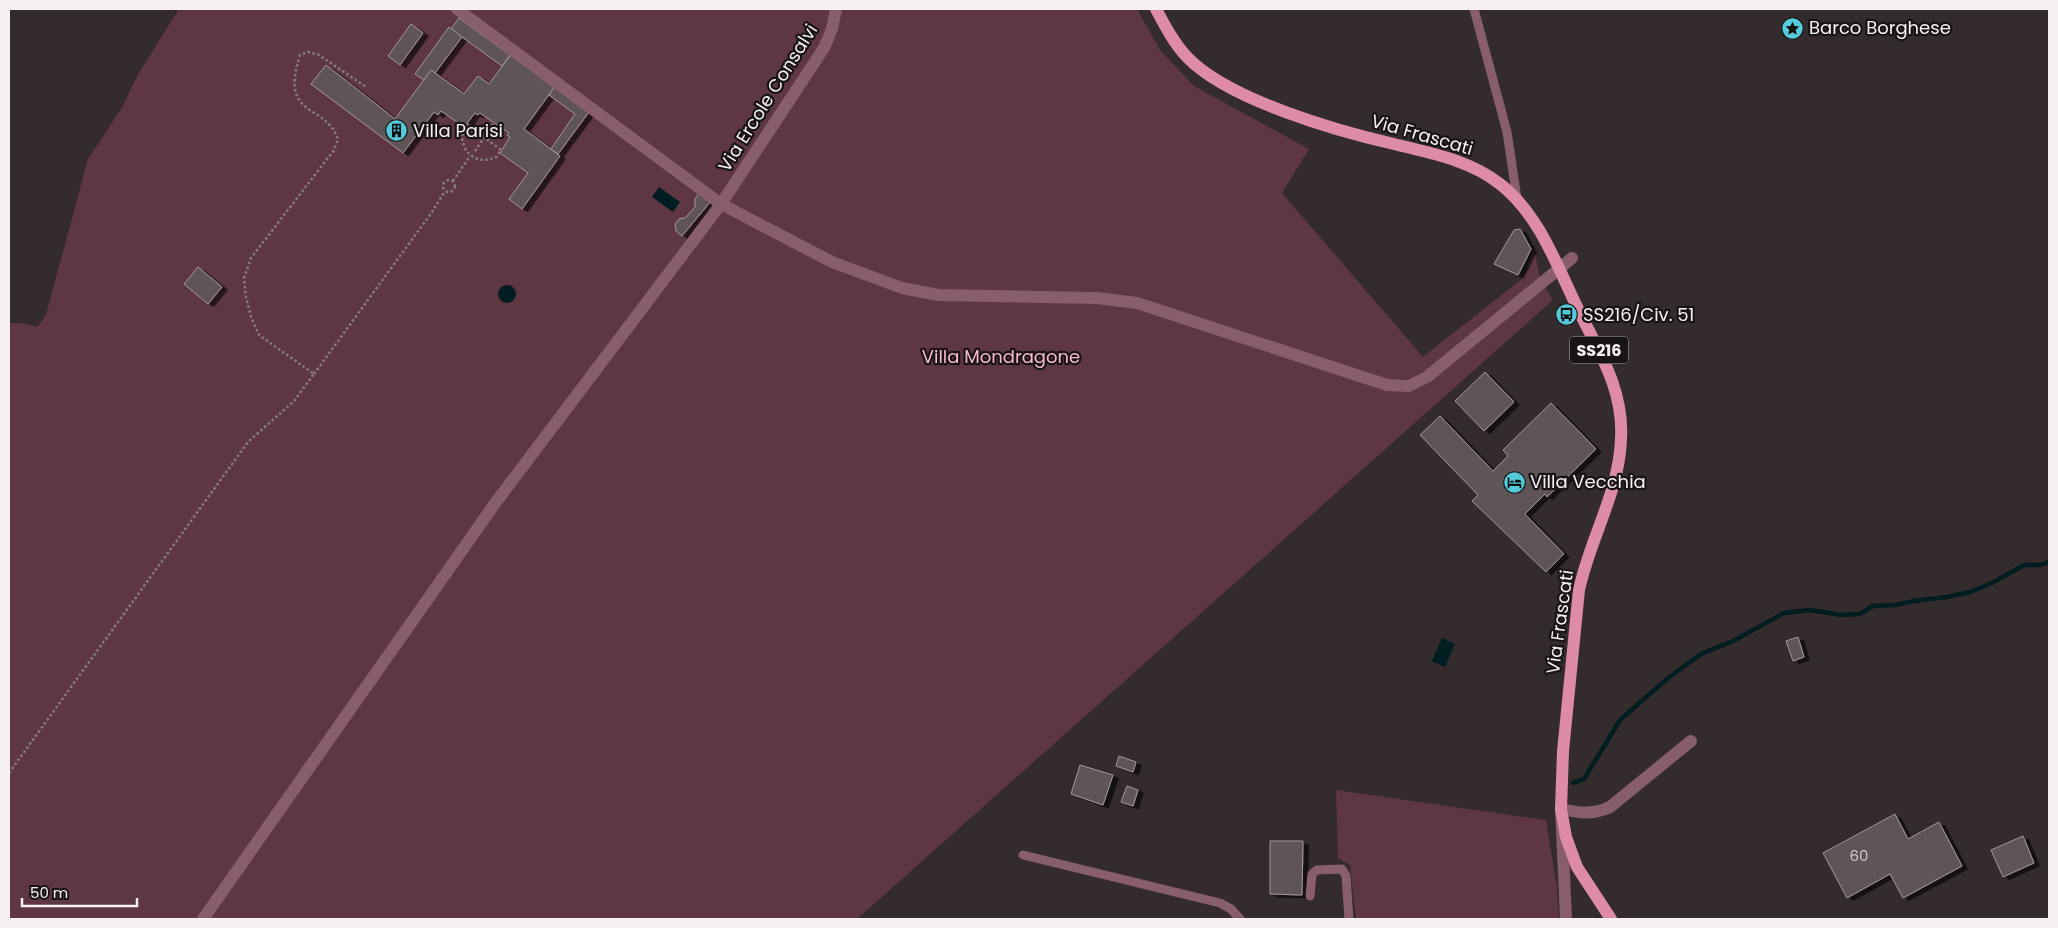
<svg xmlns="http://www.w3.org/2000/svg" width="2058" height="928" viewBox="0 0 2058 928" font-family="Poppins,sans-serif">
  <defs>
    <filter id="shadow"><feDropShadow dx="5.5" dy="3" stdDeviation="0" flood-color="#0009"/></filter>
  </defs>
  <rect width="100%" height="100%" fill="#342b2d"/>
  <g fill="#5e3743">
    <path d="M179 9H1137L1160 50 1194 86 1309 149 1282 193 1423 357 1523 278 1534 249 1541 282 1553 300 857 919H9V323H21L37 327 46 315 88 159 123 106 137 76Z"/>
    <path d="M1336 790 1546 820 1557 888 1559 919H1356L1350 865 1338 858Z"/>
  </g>
  <g fill="#001d21">
    <path d="M659 187 680 202 673 212 652 197Z"/>
    <circle cx="507" cy="294" r="9"/>
    <path d="M1442 638 1455 644 1445 667 1432 661Z"/>
  </g>
  <g fill="none" stroke-linecap="round" stroke-linejoin="round">
    <path stroke="#001d21" stroke-width="4.5" d="M1573 783 1584 779 1620 720 1668 678 1701 654 1733 641 1784 613 1810 610 1841 615 1860 614 1873 606 1896 605 1914 601 1947 597 1970 592 1992 583 2024 565H2040L2049 562"/>
  </g>
  <g fill="#5f5557" stroke="#a3979a" filter="url(#shadow)">
    <path d="M459 18 510 55 502 66 451 29Z"/>
    <path d="M411 24 423 33 400 65 388 56Z"/>
    <path d="M449 27 462 37 435 73 431 70 424 80 415 74Z"/>
    <path d="M512 53 556 85 524 129 560 156 522 209 509 199 528 173 500 153 510 137 507 135 509 133 480 113 478 115 475 113 464 127 441 111 438 115 434 112 403 153 311 84 326 65 395 119 431 70 464 94 478 76 489 84Z"/>
    <path d="M555 86 589 112 558 154 551 149 575 114 549 95Z"/>
    <path d="M700 192 711 201 682 236 676 231 675 224 679 219 685 218 695 207V199Z"/>
    <path d="M1520 229 1531 249 1518 275 1494 264 1514 230Z"/>
    <path d="M198 267 222 287 208 304 184 284Z"/>
    <path d="M1485 372 1514 402 1484 431 1455 401Z"/>
    <path d="M1551 403 1596 449 1547 497 1545 494 1525 514 1564 554 1546 572 1472 501 1478 495 1420 435 1440 416 1493 471 1508 456 1503 450Z"/>
    <path d="M1798 637 1804 657 1793 661 1786 641Z"/>
    <path d="M1119 756 1136 762 1133 772 1116 766Z"/>
    <path d="M1080 765 1113 775 1103 805 1071 794Z"/>
    <path d="M1127 786 1138 790 1133 806 1121 802Z"/>
    <path d="M1895 814 1908 839 1939 822 1962 866 1903 898 1890 874 1847 898 1823 853Z"/>
    <path d="M2023 836 2034 863 2003 877 1991 850Z"/>
    <path d="M1270 841H1303L1302 895 1270 894Z"/>
  </g>
  <g fill="none" stroke-linecap="round" stroke-linejoin="round">
    <g stroke="#857c7e" stroke-width="2.5" stroke-dasharray="2.5 2.5" stroke-linecap="butt">
      <path d="M467 124 501 150 496 157C478 165 463 155 462 136Z"/>
      <path d="M475 151 494 122"/>
      <circle cx="449" cy="186" r="6"/>
      <path d="M453 181 470 156"/>
      <path d="M314 374 432 212 445 191"/>
      <path d="M9 773 248 442 294 401 314 374 259 335 251 317 246 297 244 278 251 258 334 150 338 139C325 102 279 120 300 55L308 52 319 55 366 87"/>
    </g>
    <g stroke="#875e6a" stroke-width="9">
      <path d="M1474 9 1507 132 1517 199"/>
      <path d="M1023 855 1220 903 1231 909 1240 919"/>
      <path d="M1310 896 1312 874 1317 870 1342 869 1346 876 1349 919"/>
    </g>
    <g stroke="#875e6a" stroke-width="12">
      <path d="M457 9 721 204 832 262 902 288 938 295 1097 298 1137 303 1387 385 1409 386 1427 377 1572 258"/>
      <path d="M203 919 496 502 721 204 824 48 832 29 836 9"/>
      <path d="M1566 919 1561 809C1579 813 1593 815 1610 807L1691 741"/>
    </g>
    <path stroke="#de8ca5" stroke-width="12" d="M1156 9C1165 26 1175 45 1188 58 1229 100 1337 131 1394 144 1430 153 1470 160 1500 184 1539 214 1557 266 1578 309 1599 352 1624 390 1621 439 1619 493 1590 538 1579 590L1563 751 1561 809 1566 837 1577 867 1611 919"/>
  </g>
  <defs>
    <symbol id="sight-disc" viewBox="-11 -11 22 22"><circle r="9.5" fill="#53cbda" stroke="#191516"/><path d="M0-6L1.8-2.2L6-1.7L2.9 1.2L3.7 5.4L0 3.3L-3.7 5.4L-2.9 1.2L-6-1.7L-1.8-2.2Z" fill="#111"/></symbol>
    <symbol id="building-disc" viewBox="-11 -11 22 22"><circle r="9.5" fill="#53cbda" stroke="#191516"/><path d="M-4-6H4V6H1V3H-1V6H-4ZM-2.5-4.3h1.7v1.8h-1.7ZM.8-4.3h1.7v1.8H.8ZM-2.5-1h1.7V.8h-1.7ZM.8-1h1.7V.8H.8Z" fill="#111"/></symbol>
    <symbol id="bus-disc" viewBox="-11 -11 22 22"><circle r="9.5" fill="#53cbda" stroke="#191516"/><path d="M-5-6H5V4H4V6H2V4H-2V6H-4V4H-5ZM-3.5-4V0h7V-4ZM-3.5 1.2v1.5H-2V1.2ZM2 1.2v1.5H3.5V1.2Z" fill="#111"/></symbol>
    <symbol id="hotel-disc" viewBox="-11 -11 22 22"><circle r="9.5" fill="#53cbda" stroke="#191516"/><path d="M-6-4.5h1.5V1H6V5H4.5V3h-9V5H-6ZM-4 0a1.8 1.8 0 1 1 3.6 0ZM.5 0V-2.5h3Q6-2.5 6 0Z" fill="#111"/></symbol>
  </defs>
  <g fill-rule="evenodd">
    <use href="#sight-disc" x="1780" y="16" width="25" height="25"/>
    <use href="#building-disc" x="384" y="118" width="25" height="25"/>
    <use href="#bus-disc" x="1554" y="302" width="25" height="25"/>
    <use href="#hotel-disc" x="1502" y="470" width="25" height="25"/>
  </g>
  <g text-anchor="middle" stroke-width="4.5" stroke-linejoin="round" paint-order="stroke">
    <g font-size="15" fill="#d1c9cb">
      <text x="1859" y="861">60</text>
    </g>
    <rect fill="#191516" stroke="#b4aeb0" stroke-width="1" x="1570" y="336.5" width="58" height="27" rx="4"/>
    <g font-size="16" font-weight="bold" fill="#f7f0f2">
      <text x="1599" y="356">SS216</text>
    </g>
    <g font-size="18" fill="#f7f0f2" stroke="#191516" text-anchor="start">
      <text x="1809" y="34">Barco Borghese</text>
      <text x="413" y="137">Villa Parisi</text>
      <text x="1583" y="321">SS216/Civ. 51</text>
      <text x="1530" y="488">Villa Vecchia</text>
    </g>
    <g font-size="18" fill="#f7f0f2" stroke="#191516">
      <text transform="translate(768 98) rotate(-58)" y="6">Via Ercole Consalvi</text>
      <text transform="translate(1422 135) rotate(16)" y="6">Via Frascati</text>
      <text transform="translate(1560 622) rotate(-82)" y="6">Via Frascati</text>
    </g>
    <g font-size="18" fill="#f8bacb" stroke="#191516">
      <text x="1001" y="363">Villa Mondragone</text>
    </g>
  </g>
  <rect width="2058" height="928" fill="none" stroke="#f7f0f2" stroke-width="20"/>
  <path d="M22 898v8h115v-8" fill="none" stroke="#f7f0f2" stroke-width="2.5"/>
  <text x="30" y="898" font-size="15" fill="#f7f0f2" stroke="#191516" stroke-width="4" paint-order="stroke">50 m</text>
</svg>
